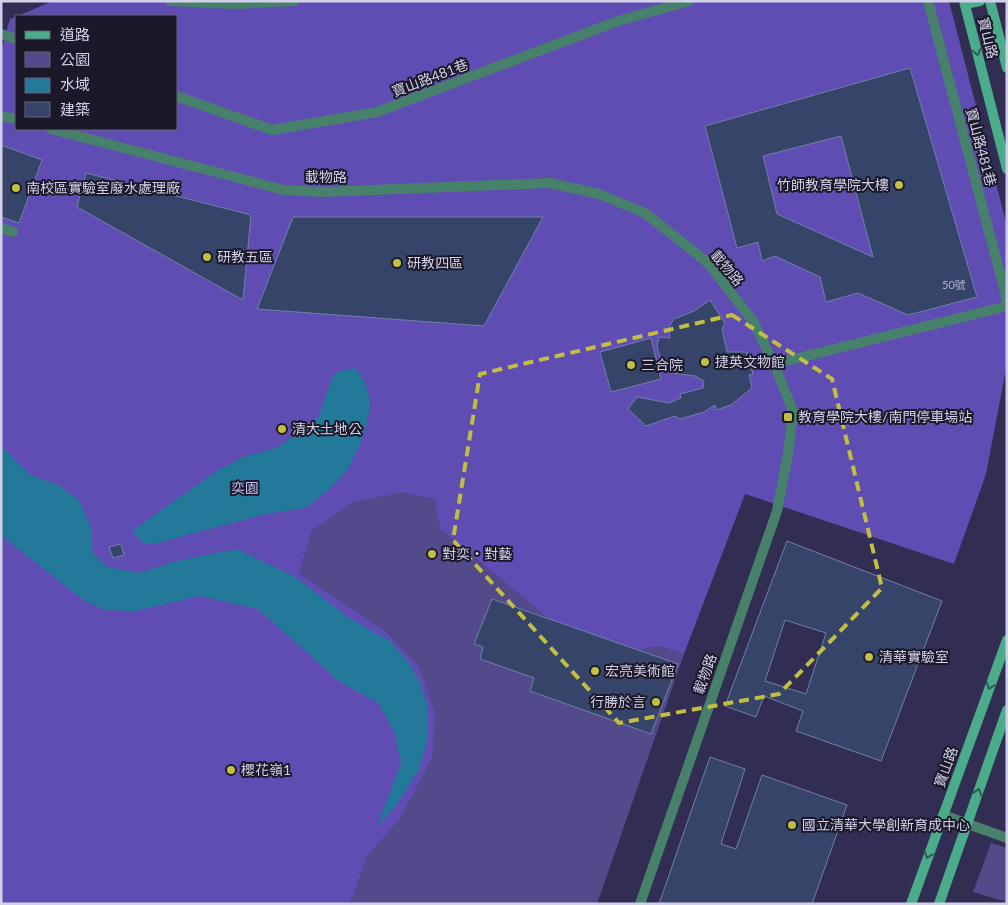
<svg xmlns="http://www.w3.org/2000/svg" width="1008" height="905" viewBox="0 0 1008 905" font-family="Lato,'Noto Sans TC',sans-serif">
  <rect width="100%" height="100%" fill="#322d52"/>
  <g fill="#534a8b">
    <path d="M403 493 436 499 440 529 532 605 592 660 658 646 684 654 597 904H350L368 856 399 820 418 665 388 633 299 573 312 531 352 502Z"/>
    <path d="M991 843 1007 848V902L973 892Z"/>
  </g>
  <path fill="#604db3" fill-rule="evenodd" d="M53 1H949L1007 226V364L986 474 954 564 745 494 684 654 658 646 592 660 532 605 440 529 435 499 403 493 353 502 312 531 299 573 388 633 418 665 435 714 432 758 399 820 368 856 350 904H1V51L10 19ZM16 16H176V129H16Z"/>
  <g fill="#227999">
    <path d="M356 368 366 385 370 401 368 419 360 445 346 472 327 491 305 508 265 514 153 544 143 543 132 531 218 470 243 457 276 448 300 432 319 416 332 378 339 371Z"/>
    <path d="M1 446 30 475 60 486 79 500 91 528V551L107 567 139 573 181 560 237 549 295 577 349 618 390 641 408 661 419 681 428 707 427 741 419 769 397 804 377 827 401 763 395 733 378 703 340 682 258 609 200 596 135 611 104 610 82 599 1 535Z"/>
  </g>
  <g fill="#364469" stroke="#7080aa" fill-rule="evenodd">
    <path d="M910 68 977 297 908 315 858 293 826 302 820 277 775 256 762 261 758 242 737 248 705 126ZM841 136 873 257 777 214 763 156Z"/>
    <path d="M1 145 42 160 19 223 1 217Z"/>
    <path d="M86 173 251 215 243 300 77 207Z"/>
    <path d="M293 217H543L484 326 257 309Z"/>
    <path d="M710 300 725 323 722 329 727 352H746L753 374 749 375 752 388 731 405 716 410 715 405 704 412 680 419 675 416 646 426 628 409 637 397 669 403 681 398 680 394 703 388 704 381 695 376 664 372 657 346 659 337 670 338 669 327 674 319 694 311Z"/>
    <path d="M651 338 661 379 611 392 600 352Z"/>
    <path d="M787 541 942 601 881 761 796 731 803 711 764 696 756 717 725 706ZM785 620 826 633 806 694 765 681Z"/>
    <path d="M121 544 124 555 113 558 109 547Z"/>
    <path d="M492 599 678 664 651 734 530 691 534 678 480 659 483 647 474 644Z"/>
    <path d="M710 757 745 769 721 844 736 849 762 775 847 805 812 904H659Z"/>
  </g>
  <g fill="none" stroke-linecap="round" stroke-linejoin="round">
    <g stroke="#47816c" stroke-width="10">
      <path d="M170 1 235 4 294 1"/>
      <path d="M928 1 1007 300"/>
      <path d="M1 34 16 39"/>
      <path d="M176 96 272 130 377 112 618 21 689 1"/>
      <path d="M1 116 16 119"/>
      <path d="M51 129 284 190 323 192 550 183 599 194 645 213 707 262 753 321 774 364 793 411 788 454 777 511 640 904"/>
      <path d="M1 228 13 232"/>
      <path d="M774 364 1007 306"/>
      <path d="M943 815 1007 838"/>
    </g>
    <g stroke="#4aac8b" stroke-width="10">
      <path d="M964 1 1007 169"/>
      <path d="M990 1 1007 68"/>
      <path d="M965 4 980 1"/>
      <path d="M911 904 1007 640"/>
      <path d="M939 904 1007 710"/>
    </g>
  </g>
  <defs><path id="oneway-chevron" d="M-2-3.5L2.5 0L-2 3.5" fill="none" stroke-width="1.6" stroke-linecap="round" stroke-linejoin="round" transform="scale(1.25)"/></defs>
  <g stroke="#305b55">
    <use href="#oneway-chevron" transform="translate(977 52) rotate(76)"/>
    <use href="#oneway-chevron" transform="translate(990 686) rotate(110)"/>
    <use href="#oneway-chevron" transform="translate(978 792) rotate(-71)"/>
    <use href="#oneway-chevron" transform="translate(928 855) rotate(110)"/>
  </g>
  <path fill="none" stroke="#c1be40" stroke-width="4" stroke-dasharray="10 6" stroke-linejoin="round" d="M732 315 832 379 882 588 779 694 619 723 453 540 480 374Z"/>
  <g fill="#c1be40" stroke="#1a1829" stroke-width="2">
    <circle cx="899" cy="185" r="5"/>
    <circle cx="16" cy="188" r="5"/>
    <circle cx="207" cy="257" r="5"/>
    <circle cx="397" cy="263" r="5"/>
    <circle cx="705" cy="362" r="5"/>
    <circle cx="631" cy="365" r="5"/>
    <rect x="783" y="412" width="10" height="10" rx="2.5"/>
    <circle cx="282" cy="429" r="5"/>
    <circle cx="432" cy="554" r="5"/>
    <circle cx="869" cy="657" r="5"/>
    <circle cx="595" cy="671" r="5"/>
    <circle cx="656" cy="702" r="5"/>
    <circle cx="231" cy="770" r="5"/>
    <circle cx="792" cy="825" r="5"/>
  </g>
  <g text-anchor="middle" stroke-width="4" stroke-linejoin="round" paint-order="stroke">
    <g font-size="11" fill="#abaec9">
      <text x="954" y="289">50號</text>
    </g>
    <g font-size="14" fill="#d2d1e9" stroke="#1a1829">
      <text transform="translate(988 38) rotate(76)" y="5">寶山路</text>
      <text transform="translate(430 78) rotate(-21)" y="5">寶山路481巷</text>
      <text transform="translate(981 147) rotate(75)" y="5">寶山路481巷</text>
      <text x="326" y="182">載物路</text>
      <text transform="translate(727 268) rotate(50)" y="5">載物路</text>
      <text transform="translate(705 674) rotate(-70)" y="5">載物路</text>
      <text transform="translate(946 767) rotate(-70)" y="5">寶山路</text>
    </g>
    <g font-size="14" fill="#d2d1e9" stroke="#1a1829" text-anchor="start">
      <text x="889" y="190" text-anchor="end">竹師教育學院大樓</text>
      <text x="26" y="193">南校區實驗室廢水處理廠</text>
      <text x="217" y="262">研教五區</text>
      <text x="407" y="268">研教四區</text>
      <text x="715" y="367">捷英文物館</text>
      <text x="641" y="370">三合院</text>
      <text x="798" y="422">教育學院大樓/南門停車場站</text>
      <text x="292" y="434">清大土地公</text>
      <text x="442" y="559">對奕‧對藝</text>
      <text x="879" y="662">清華實驗室</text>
      <text x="605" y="676">宏亮美術館</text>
      <text x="646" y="707" text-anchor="end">行勝於言</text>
      <text x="241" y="775">櫻花嶺1</text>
      <text x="802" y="830">國立清華大學創新育成中心</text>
    </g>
    <g font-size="14" fill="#c3bff4" stroke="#1a1829">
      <text x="245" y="493">奕園</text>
    </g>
  </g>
  <rect width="1008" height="905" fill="none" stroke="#d2d1e9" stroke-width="5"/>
  <rect x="15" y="15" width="162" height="115" fill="#1a1829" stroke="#646276"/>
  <rect x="25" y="31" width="25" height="8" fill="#4aac8b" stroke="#646276"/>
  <text x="60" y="40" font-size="15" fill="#d2d1e9">道路</text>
  <rect x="25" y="52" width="25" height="15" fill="#534a8b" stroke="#646276"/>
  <text x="60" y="65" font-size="15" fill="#d2d1e9">公園</text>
  <rect x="25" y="78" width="25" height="15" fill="#227999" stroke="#646276"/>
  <text x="60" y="90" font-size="15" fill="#d2d1e9">水域</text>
  <rect x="25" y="102" width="25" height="15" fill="#364469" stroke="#646276"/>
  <text x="60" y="115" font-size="15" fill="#d2d1e9">建築</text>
</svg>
